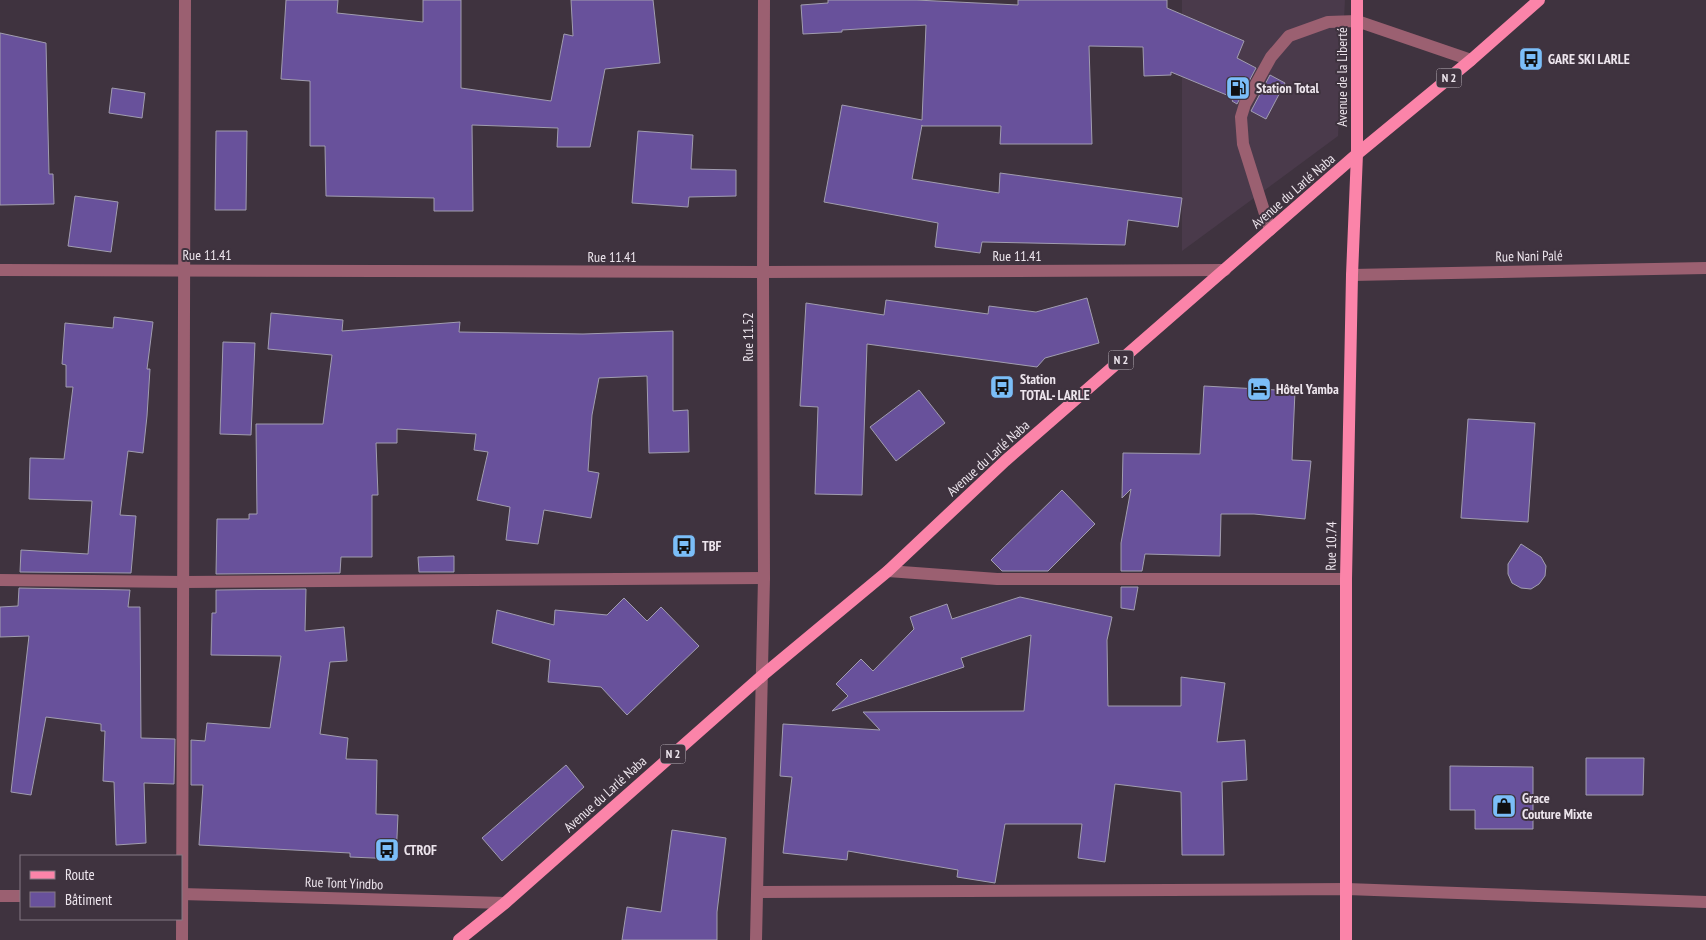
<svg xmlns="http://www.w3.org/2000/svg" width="1706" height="940" viewBox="0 0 1706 940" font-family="'PT Sans Narrow',sans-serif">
  <rect width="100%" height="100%" fill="#3f333f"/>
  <path fill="#4a3a4b" d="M1182 0H1345L1338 136 1182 251Z"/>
  <g fill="#68519b" stroke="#a19daf">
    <path d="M286 0H338L337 13 423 22V0H461V88L551 101 564 34 573 36 571 0H653L660 63 605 69 590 147H557L558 128 472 125 473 211H434V198L326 196 325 146H310V81L281 79Z"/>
    <path d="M828 0H916L1018 5V0H1167V8L1244 41 1237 58 1256 68 1237 104 1232 101 1234 98 1171 72V75L1144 76 1143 47 1089 46 1092 144H1000L1001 126H922V125L912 179 999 193 1000 173 1182 198 1178 227 1128 220 1125 245 982 242 980 253 935 247 938 223 824 202 842 105 922 120 926 25 842 30V32L803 34 801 5 828 3Z"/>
    <path d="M0 33 46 43 49 174H53L54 204 0 205Z"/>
    <path d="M1270 75 1285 83 1266 119 1251 111Z"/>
    <path d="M112 88 145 93 142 118 109 113Z"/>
    <path d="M216 131H247L246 210H215Z"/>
    <path d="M638 131 693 135 691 169 736 170V196L689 197 688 207 632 203Z"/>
    <path d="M75 196 118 202 111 252 68 246Z"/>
    <path d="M1087 298 1099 343 1045 358 1037 367 867 344 862 495 815 494 818 407 800 406 806 303 884 315 886 300 988 314 989 306 1036 312Z"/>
    <path d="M271 313 343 320 342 331 460 322 459 332 583 334 673 331V411L688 410 689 452 649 453 647 376 599 378 592 415 588 471 599 473 591 518 544 510 538 544 506 540 510 507 477 500 488 452 474 450 476 434 397 429V443H376L378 495H372V557H341L340 573 216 574 217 519H249V514H257L256 424H323L332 355 268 349Z"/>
    <path d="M114 317 153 322 147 369H150L147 416 143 453 128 451 120 515 136 516 131 573 20 572 21 550 88 554 92 501 29 499 30 458 64 459 73 387H66V365L62 364 65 323 113 328Z"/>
    <path d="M223 342 255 343 251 435 220 434Z"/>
    <path d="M1204 386 1295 391 1292 460 1311 461 1305 519 1254 514H1221L1220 556 1145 554 1142 571H1121V543L1131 489 1122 498 1123 453 1200 454Z"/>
    <path d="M919 390 945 423 896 461 870 427Z"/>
    <path d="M1468 419 1535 423 1528 522 1461 518Z"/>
    <path d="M1062 490 1095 524 1048 571H1002L991 560Z"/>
    <path d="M1521 544 1541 557 1546 566 1545 576 1539 584 1531 589 1521 588 1512 583 1508 574V564Z"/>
    <path d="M454 556V572H419L418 557Z"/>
    <path d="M1121 587H1138L1134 610 1121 608Z"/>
    <path d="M19 588 130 590 128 607H140L141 738 175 739 174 784 144 783 146 843 116 845 114 782 103 781 105 731H101V724L46 717 31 795 11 792 29 636 0 637V607L18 606Z"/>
    <path d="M306 589 305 631 344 627 347 661 330 662 320 734 348 738 346 759 377 760 376 814 398 815 396 859 350 857V853L199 845 203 785H191V740L205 741 207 723 270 728 281 656 211 655 212 613H216V590Z"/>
    <path d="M1020 597 1112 617 1107 640 1108 706H1181V677L1225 683 1217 742 1245 740 1247 780 1222 782 1224 855H1182L1181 792 1115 784 1105 862 1078 858 1082 824H1005L995 883 957 877 958 870 848 851 847 860 783 853 792 777 780 776 783 724 880 730 863 712 1024 711 1031 635 961 658 964 667 832 711 848 696 836 684 861 659 873 671 914 629 910 617 947 604 952 619Z"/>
    <path d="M624 598 647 621 661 607 699 646 627 715 601 687 548 682 550 660 492 643 497 610 554 625 555 610 607 615Z"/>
    <path d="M1586 758H1644L1643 795H1586Z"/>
    <path d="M566 765 584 787 502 861 482 838Z"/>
    <path d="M1450 766 1533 767V829H1475V810H1450Z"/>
    <path d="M672 830 726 838 717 912V940H622L627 907 661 912Z"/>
  </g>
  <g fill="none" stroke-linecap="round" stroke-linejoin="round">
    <g stroke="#9b6071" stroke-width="12">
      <path d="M1270 230 1243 144 1241 117 1245 104 1271 57 1289 36 1328 22 1357 21 1471 60"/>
      <path d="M0 270 763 272 1225 270"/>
      <path d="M1352 275 1706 268"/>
      <path d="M888 571 997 579H1346"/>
      <path d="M0 580 184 582 764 578"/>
      <path d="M758 892 1347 889 1706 902"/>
      <path d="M181 894 505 903"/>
      <path d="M0 896H21"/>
      <path d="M182 940 185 0"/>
      <path d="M756 940 764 578 763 272 764 0"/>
    </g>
    <g stroke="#fb84a9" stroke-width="12">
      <path d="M459 940 505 903 763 675 888 571 1005 461 1357 154 1471 60 1539 0"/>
      <path d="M1346 940V579L1352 275 1357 154V0"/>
    </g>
  </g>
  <defs>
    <symbol id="bus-square" viewBox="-11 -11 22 22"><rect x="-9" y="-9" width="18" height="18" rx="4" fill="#7bbef8" stroke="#3f333f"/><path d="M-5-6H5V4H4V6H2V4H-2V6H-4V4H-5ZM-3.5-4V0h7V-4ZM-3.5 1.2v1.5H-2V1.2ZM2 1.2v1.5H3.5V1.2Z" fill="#111"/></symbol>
    <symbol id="fuel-square" viewBox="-11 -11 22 22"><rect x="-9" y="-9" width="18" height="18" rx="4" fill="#7bbef8" stroke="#3f333f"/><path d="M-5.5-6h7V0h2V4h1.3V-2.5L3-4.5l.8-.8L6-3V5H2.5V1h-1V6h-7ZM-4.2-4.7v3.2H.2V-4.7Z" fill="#111"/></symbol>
    <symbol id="hotel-square" viewBox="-11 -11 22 22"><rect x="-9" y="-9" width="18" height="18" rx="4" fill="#7bbef8" stroke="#3f333f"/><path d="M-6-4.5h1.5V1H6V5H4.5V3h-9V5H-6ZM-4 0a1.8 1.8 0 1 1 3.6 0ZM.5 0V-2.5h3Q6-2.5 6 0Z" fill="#111"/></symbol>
    <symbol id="shop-square" viewBox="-11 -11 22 22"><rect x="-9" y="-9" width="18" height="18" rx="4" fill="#7bbef8" stroke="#3f333f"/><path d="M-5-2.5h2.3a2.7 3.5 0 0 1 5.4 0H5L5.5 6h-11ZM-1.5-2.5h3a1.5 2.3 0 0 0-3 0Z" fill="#111"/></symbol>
  </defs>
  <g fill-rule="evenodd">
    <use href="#bus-square" x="1517" y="45" width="28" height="28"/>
    <use href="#fuel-square" x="1224" y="74" width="28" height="28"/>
    <use href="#bus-square" x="988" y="373" width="28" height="28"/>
    <use href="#hotel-square" x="1245" y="375" width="28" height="28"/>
    <use href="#bus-square" x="670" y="532" width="28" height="28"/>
    <use href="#shop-square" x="1490" y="792" width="28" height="28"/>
    <use href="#bus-square" x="373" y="836" width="28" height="28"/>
  </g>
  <g text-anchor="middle" stroke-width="4" stroke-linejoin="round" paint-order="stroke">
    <g fill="#3f333f" stroke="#b9b0b9" stroke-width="1">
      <rect x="1436.5" y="68.5" width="25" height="19" rx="4"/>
      <rect x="1108.5" y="350.5" width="25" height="19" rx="4"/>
      <rect x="660.5" y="744.5" width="25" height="19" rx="4"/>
    </g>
    <g font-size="12" font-weight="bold" fill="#ede5ed">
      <text x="1449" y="82">N 2</text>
      <text x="1121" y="364">N 2</text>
      <text x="673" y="758">N 2</text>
    </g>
    <g font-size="14" font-weight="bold" fill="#ede5ed" stroke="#3f333f" text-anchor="start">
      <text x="1548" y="64">GARE SKI LARLE</text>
      <text x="1256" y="93">Station Total</text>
      <text x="1020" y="384">Station<tspan x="1020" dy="16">TOTAL- LARLE</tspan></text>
      <text x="1276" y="394">Hôtel Yamba</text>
      <text x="702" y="551">TBF</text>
      <text x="1522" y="803">Grace<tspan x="1522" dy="16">Couture Mixte</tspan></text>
      <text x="404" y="855">CTROF</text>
    </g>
    <g font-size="14" fill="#ede5ed" stroke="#3f333f">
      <text transform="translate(1342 77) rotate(-90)" y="5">Avenue de la Liberté</text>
      <text transform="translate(1293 191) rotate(-41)" y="5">Avenue du Larlé Naba</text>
      <text x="207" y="260">Rue 11.41</text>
      <text x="1017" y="261">Rue 11.41</text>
      <text transform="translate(1529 256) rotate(-1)" y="5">Rue Nani Palé</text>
      <text x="612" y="262">Rue 11.41</text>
      <text transform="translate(748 337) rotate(-90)" y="5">Rue 11.52</text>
      <text transform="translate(988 458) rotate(-42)" y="5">Avenue du Larlé Naba</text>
      <text transform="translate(1331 546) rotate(-89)" y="5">Rue 10.74</text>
      <text transform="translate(605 794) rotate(-42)" y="5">Avenue du Larlé Naba</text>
      <text transform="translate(344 883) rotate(2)" y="5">Rue Tont Yindbo</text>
    </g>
  </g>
  <rect x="20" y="855" width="162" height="65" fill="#3f333f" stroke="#857a85"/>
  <rect x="30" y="871" width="25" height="8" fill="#fb84a9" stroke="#857a85"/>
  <text x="65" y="880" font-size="15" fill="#ede5ed">Route</text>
  <rect x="30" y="892" width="25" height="15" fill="#68519b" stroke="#857a85"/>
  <text x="65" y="905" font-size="15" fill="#ede5ed">Bâtiment</text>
</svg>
